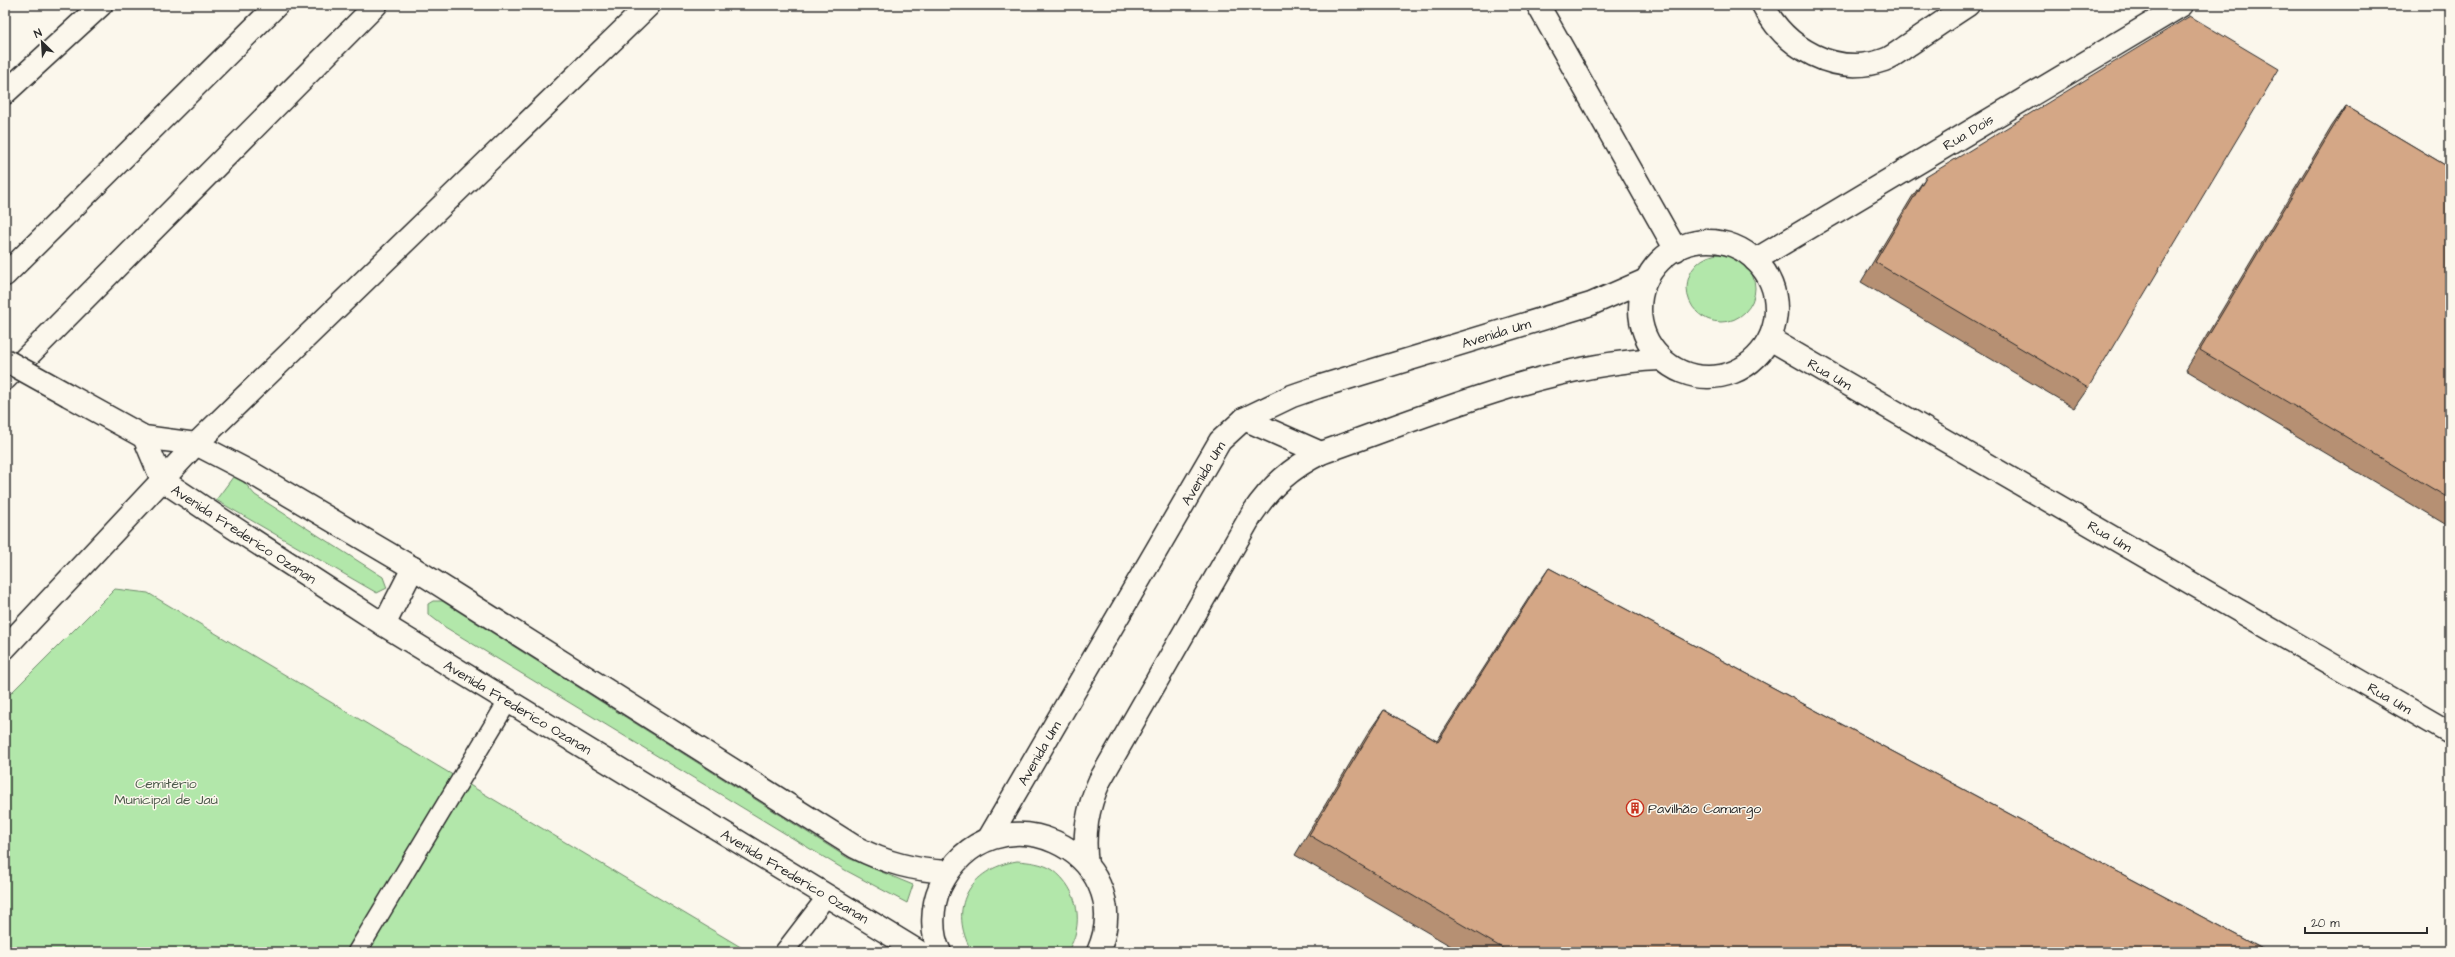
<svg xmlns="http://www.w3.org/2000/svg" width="2455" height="957" viewBox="0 0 2455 957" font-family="'Architects Daughter',sans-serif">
  <rect width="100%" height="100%" fill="#fbf7ec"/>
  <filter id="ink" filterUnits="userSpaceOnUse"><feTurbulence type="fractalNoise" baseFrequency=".025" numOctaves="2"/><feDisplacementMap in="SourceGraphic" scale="8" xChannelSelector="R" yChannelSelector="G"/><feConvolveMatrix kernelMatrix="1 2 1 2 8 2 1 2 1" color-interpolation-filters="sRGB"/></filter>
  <g filter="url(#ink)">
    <g fill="#b2e7aa" stroke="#6e896a">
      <circle cx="1721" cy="288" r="34"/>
      <path d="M236 473 255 495 383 577 387 588 377 593 216 500Z"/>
      <path d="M115 589 148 593 749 952H5V699Z"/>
      <path d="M433 601H442L848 858 913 885 907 903 845 870 445 627 428 614V604Z"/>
      <path d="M1017 861C1029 862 1042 863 1053 870 1079 889 1085 926 1067 952H972C947 908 969 869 1017 861Z"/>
    </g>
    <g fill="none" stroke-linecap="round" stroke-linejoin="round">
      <defs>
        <g id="service">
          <path d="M357 952 508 701"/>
          <path d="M784 952 827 896"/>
        </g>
        <g id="minor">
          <path d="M1538 5 1676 250"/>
          <path d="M1763 5C1785 48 1835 77 1884 60 1893 57 1902 49 1910 44 1929 31 1948 18 1968 5"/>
          <path d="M1770 339 2450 733"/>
        </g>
        <g id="tertiary">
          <circle cx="1708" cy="309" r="68"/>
          <path d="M1755 260 2182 5"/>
          <path d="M1244 419 1321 453"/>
          <path d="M989 838 1220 441 1244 419 1292 396 1318 387 1591 304 1646 280"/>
          <path d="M1087 865C1083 834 1087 808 1100 780L1252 514C1271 486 1291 468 1321 453 1427 416 1549 363 1661 359"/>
        </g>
        <g id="secondary">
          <path d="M5 93 101 5"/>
          <path d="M68 395 144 437 196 444 250 472 413 568 855 847C886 863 914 870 948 872"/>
          <path d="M144 437 162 480 222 520 384 625 919 952"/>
          <path d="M384 625 413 568"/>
          <path d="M5 648 196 444 649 5"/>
          <path d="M940 952C930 934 932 905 940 887 992 780 1142 852 1098 952"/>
        </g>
        <g id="motorway">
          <path d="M5 275 277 5"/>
          <path d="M5 379 376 5"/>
        </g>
      </defs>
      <use href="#service" stroke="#2b2b2b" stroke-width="21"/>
      <use href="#minor" stroke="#2b2b2b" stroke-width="25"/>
      <use href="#tertiary" stroke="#2b2b2b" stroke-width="25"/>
      <use href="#secondary" stroke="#2b2b2b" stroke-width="25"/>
      <use href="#motorway" stroke="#2b2b2b" stroke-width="25"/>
      <use href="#service" stroke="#fbf7ec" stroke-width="18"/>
      <use href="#minor" stroke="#fbf7ec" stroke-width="22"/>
      <use href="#tertiary" stroke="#fbf7ec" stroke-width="22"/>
      <use href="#secondary" stroke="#fbf7ec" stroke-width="22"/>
      <use href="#motorway" stroke="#fbf7ec" stroke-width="22"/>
      <defs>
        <path id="secondary-bridge" d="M5 360 68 395"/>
      </defs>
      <use href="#secondary-bridge" stroke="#2b2b2b" stroke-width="25" stroke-linecap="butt"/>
      <use href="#secondary-bridge" stroke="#fbf7ec" stroke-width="22"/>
    </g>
    <g fill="#b69073" stroke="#2b2b2b">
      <path d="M2346 106 2450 168V527L2186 370 2332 126Z"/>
      <path d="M1926 177 2088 388 2074 408 1861 282 1912 197Z"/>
      <path d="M1549 568 2268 952H1461L1295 855 1370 730 1384 710 1437 741 1535 588Z"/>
    </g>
    <g fill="#d4a786" stroke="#2b2b2b">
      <path d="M2190 16 2279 69 2088 388 1875 262 1926 177Z"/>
      <path d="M2346 106 2450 168V499L2200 350Z"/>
      <path d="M1549 568 2268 952H1509L1309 835 1384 710 1438 742Z"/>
    </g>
  </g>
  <defs>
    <symbol id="building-ring" viewBox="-11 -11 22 22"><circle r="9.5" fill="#fbf7ec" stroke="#c8321e" stroke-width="1.5"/><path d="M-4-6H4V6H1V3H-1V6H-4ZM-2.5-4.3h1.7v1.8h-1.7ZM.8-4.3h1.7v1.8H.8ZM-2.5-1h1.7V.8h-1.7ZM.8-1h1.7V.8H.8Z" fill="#c8321e"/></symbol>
  </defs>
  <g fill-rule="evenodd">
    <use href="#building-ring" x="1625" y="798" width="20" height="20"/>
  </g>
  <g text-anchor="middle" stroke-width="3" stroke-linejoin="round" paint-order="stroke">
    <g font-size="14" fill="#2b2b2b" stroke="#fbf7ec">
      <text transform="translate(1968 132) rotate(-31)" y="5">Rua Dois</text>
      <text transform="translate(1496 333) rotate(-17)" y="5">Avenida Um</text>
      <text transform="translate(1830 374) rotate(30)" y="5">Rua Um</text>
      <text transform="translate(1203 473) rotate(-59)" y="5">Avenida Um</text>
      <text transform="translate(244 534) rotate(33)" y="5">Avenida Frederico Ozanan</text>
      <text transform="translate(2110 536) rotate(30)" y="5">Rua Um</text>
      <text transform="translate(2390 698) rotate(30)" y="5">Rua Um</text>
      <text transform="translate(518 707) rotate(31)" y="5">Avenida Frederico Ozanan</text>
      <text transform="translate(1039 753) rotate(-60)" y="5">Avenida Um</text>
      <text transform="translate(795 876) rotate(31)" y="5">Avenida Frederico Ozanan</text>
    </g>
    <g font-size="14" fill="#4d5a4b" stroke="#fbf7ec">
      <text x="166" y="788">Cemitério<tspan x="166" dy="16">Municipal de Jaú</tspan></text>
    </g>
    <g font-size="14" fill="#2b2b2b" stroke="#fbf7ec" text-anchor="start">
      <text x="1648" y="813">Pavilhão Camargo</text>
    </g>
  </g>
  <rect width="2455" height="957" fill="none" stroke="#fbf7ec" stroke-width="20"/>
  <rect x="10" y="10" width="2435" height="937" fill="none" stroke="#2b2b2b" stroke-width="1.5" filter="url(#ink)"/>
  <g transform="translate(42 42) rotate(335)" stroke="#fbf7ec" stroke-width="3" paint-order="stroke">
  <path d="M0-3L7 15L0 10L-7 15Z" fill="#2b2b2b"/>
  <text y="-6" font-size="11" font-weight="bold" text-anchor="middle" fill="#2b2b2b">N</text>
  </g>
  <path d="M2305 927v6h122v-6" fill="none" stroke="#2b2b2b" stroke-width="2"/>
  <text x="2311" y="927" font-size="12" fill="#2b2b2b" stroke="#fbf7ec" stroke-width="3" paint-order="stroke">20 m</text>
</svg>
